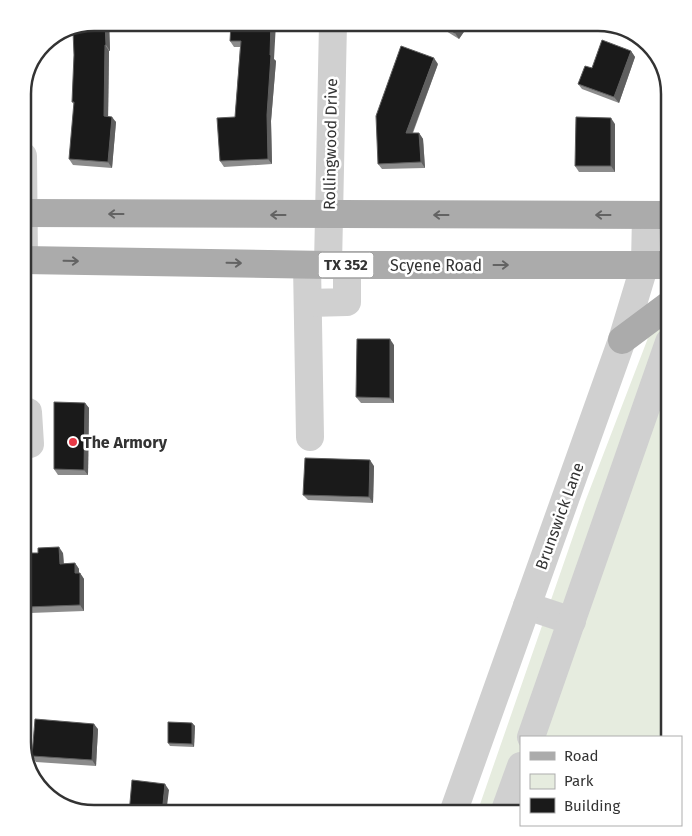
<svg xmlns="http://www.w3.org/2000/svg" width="692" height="836" viewBox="0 0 692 836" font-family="'Fira Sans',sans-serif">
  <rect width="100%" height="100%" fill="#fff"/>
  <path fill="#e6ecdf" d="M669 322V737H521V813H477L585 502 648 338Z"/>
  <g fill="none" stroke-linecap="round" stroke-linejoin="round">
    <g stroke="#d0d0d0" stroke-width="28">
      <path d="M23 156 24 260"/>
      <path d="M307 265 310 437"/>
      <path d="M328 265 333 23"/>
      <path d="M309 303 347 302V265"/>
      <path d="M23 410 28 412 30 444"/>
      <path d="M527 606 572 621"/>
      <path d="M531 737 669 342"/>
      <path d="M453 813 622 340 645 264 646 215"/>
      <path d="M504 813 521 766"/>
    </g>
    <g stroke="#ababab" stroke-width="28">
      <path d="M23 213 669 215"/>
      <path d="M23 260 328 265H669"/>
      <path d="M622 340 669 305"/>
    </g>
  </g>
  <g fill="#8c8c8c">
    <path d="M94 22H109L110 51H109L108 116 116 122 112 168 73 165 69 159 74 104 72 102Z"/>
    <path d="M231 23 276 61 271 121 272 164 224 167 220 161 235 117 240 47H234L230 41Z"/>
    <path d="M433 23H470L459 39Z"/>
    <path d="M631 51 635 57 619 103 582 89 578 84Z"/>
    <path d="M438 64 413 133H419L423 139 425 168 382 169 378 164Z"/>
    <path d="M615 124V172H579L575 166Z"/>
    <path d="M394 345V403H361L356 397Z"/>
    <path d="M85 403 89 408 88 475H58L54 469Z"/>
    <path d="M374 466 373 503 308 500 303 495Z"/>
    <path d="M23 553H63L64 564 75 563 79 569V573H80L84 579V611L30 613 26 607 25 580 23 579Z"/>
    <path d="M192 723 195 726 194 747 170 746 168 743Z"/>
    <path d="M98 729 96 766 36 762 32 756Z"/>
  </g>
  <g fill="#5f5f5f">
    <path d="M105 22H109L110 51 106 45Z"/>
    <path d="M271 23H276L274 59 276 61 271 121 272 164 268 159 267 115Z"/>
    <path d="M462 23H470L459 39 455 33Z"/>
    <path d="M105 45 109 51 108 122 104 116Z"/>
    <path d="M631 51 635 57 619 103 614 97Z"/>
    <path d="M434 58 438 64 410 139 406 133Z"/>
    <path d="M112 117 116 122 112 168 108 162Z"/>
    <path d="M611 118 615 124V172L611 166Z"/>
    <path d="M419 133 423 139 425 168 421 162Z"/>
    <path d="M390 339 394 345V403L390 398Z"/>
    <path d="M85 403 89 408 88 475 84 470Z"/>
    <path d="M370 460 374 466 373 503 369 497Z"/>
    <path d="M59 547 63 553 64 570 60 564Z"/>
    <path d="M75 563 79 569V579L75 573Z"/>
    <path d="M80 573 84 579V611L80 605Z"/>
    <path d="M192 723 195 726 194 747 192 744Z"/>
    <path d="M94 724 98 729 96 766 92 760Z"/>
    <path d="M165 784 169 790 166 814H162Z"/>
  </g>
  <g fill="#1a1a1a" stroke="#5f5f5f">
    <path d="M94 22H105L106 45H105L104 116 112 117 108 162 69 159 74 102H72L74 55 73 31Z"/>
    <path d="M231 23H271L270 55H271L267 115 268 159 220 161 217 118 235 117 241 41H230Z"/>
    <path d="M438 23H462L455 33Z"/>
    <path d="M602 40 631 51 614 97 578 84 585 66 592 68Z"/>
    <path d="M401 46 434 58 406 133H419L421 162 378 164 376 116Z"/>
    <path d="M576 117 611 118V166H575Z"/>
    <path d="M357 339H390V398L356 397Z"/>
    <path d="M54 402 85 403 84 470 54 469Z"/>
    <path d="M305 458 370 460 369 497 303 495Z"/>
    <path d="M59 547 60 564 75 563V573H80V605L26 607 25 574H23V553H38V548Z"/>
    <path d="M35 719 94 724 92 760 32 756Z"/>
    <path d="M168 722 192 723V744L168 743Z"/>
    <path d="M132 780 165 784 162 814H129Z"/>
  </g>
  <defs><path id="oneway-shaft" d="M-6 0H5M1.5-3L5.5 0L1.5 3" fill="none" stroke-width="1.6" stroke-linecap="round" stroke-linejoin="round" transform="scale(1.25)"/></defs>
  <g stroke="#636363">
    <use href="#oneway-shaft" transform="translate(116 214) rotate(-180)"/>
    <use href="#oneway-shaft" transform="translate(278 215) rotate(-180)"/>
    <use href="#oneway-shaft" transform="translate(441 215) rotate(180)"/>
    <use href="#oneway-shaft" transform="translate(603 215) rotate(180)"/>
    <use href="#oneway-shaft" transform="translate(71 261) rotate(1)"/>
    <use href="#oneway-shaft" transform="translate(234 263) rotate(1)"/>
    <use href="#oneway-shaft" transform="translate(501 265)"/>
  </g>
  <circle fill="#e63946" stroke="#fff" stroke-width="2" cx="73" cy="442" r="5"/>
  <g text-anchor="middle" stroke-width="5" stroke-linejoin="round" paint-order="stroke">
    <rect fill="#fff" stroke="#707070" stroke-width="1" x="318.5" y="252.5" width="55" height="25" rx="4"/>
    <g font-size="15" font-weight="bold" fill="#333">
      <text x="346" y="270">TX 352</text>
    </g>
    <g font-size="16" fill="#333" stroke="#fff">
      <text transform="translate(330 144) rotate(-89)" y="6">Rollingwood Drive</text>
      <text x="436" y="271">Scyene Road</text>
      <text transform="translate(559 516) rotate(-70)" y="6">Brunswick Lane</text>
    </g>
    <g font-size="16" font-weight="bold" fill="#333" stroke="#fff" text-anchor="start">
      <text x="83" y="448">The Armory</text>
    </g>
  </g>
  <path d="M0 0H692V836H0ZM94 31H598A63 63 0 0 1 661 94V742A63 63 0 0 1 598 805H94A63 63 0 0 1 31 742V94A63 63 0 0 1 94 31Z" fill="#fff" fill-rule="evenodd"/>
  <path fill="none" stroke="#333" stroke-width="2.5" d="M94 31H598A63 63 0 0 1 661 94V742A63 63 0 0 1 598 805H94A63 63 0 0 1 31 742V94A63 63 0 0 1 94 31Z"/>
  <rect x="520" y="736" width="162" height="90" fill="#ffffff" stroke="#adadad"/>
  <rect x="530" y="752" width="25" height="8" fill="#ababab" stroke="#adadad"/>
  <text x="564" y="761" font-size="15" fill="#333333">Road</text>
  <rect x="530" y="774" width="25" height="15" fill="#e6ecdf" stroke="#adadad"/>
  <text x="564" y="786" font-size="15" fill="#333333">Park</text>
  <rect x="530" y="798" width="25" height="15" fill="#1a1a1a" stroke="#adadad"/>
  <text x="564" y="811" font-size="15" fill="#333333">Building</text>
</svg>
